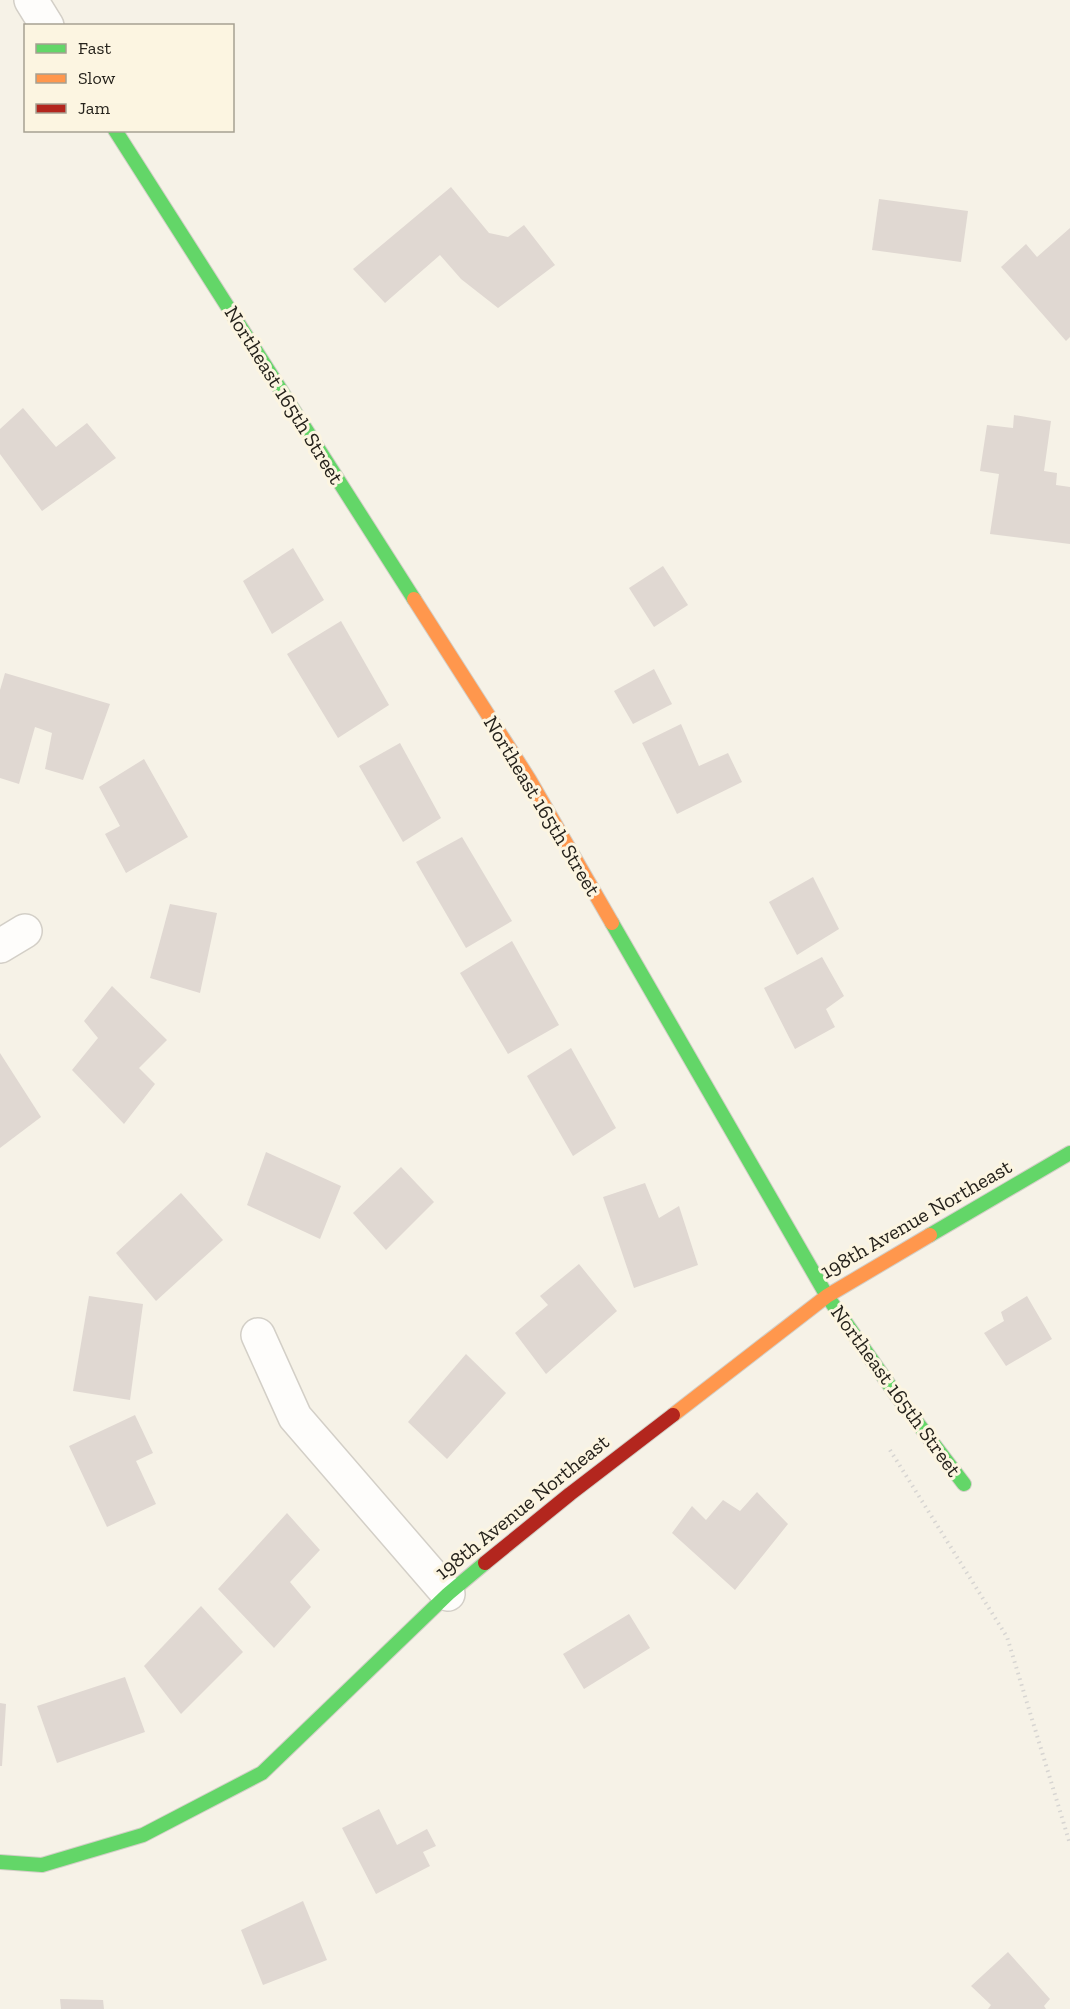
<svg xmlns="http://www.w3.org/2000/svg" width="1070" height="2009" viewBox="0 0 1070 2009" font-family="'Zilla Slab',serif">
  <rect width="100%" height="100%" fill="#f6f2e7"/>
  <g fill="#e0d8d2">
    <path d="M451 187 489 233 508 237 524 225 555 265 498 308 461 279 440 255 385 303 353 269Z"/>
    <path d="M879 199 968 211 961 262 872 250Z"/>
    <path d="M1070 228V337L1066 341 1001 267 1026 244 1037 257Z"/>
    <path d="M23 408 56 447 87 423 116 458 42 511 0 454V429Z"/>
    <path d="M1014 415 1051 421 1044 471 1057 473 1056 485 1070 487V544L990 534 999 474 980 471 987 425 1013 428Z"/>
    <path d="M293 548 324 600 272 634 243 581Z"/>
    <path d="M663 566 688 605 654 627 629 588Z"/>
    <path d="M341 621 389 705 338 738 287 654Z"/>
    <path d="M654 669 672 704 633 724 614 691Z"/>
    <path d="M5 673 110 704 83 780 45 769 52 733 35 727 19 784 0 778V690Z"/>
    <path d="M681 724 699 766 728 753 742 782 677 814 642 743Z"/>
    <path d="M400 743 441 818 403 842 359 766Z"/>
    <path d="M144 759 188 837 126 873 105 834 120 826 99 787Z"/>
    <path d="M462 837 512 921 466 948 416 862Z"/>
    <path d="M813 877 839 929 797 955 769 902Z"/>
    <path d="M170 904 217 913 200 993 150 978Z"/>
    <path d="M512 941 559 1025 508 1054 460 973Z"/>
    <path d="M822 957 844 996 826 1009 835 1027 795 1049 764 988Z"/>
    <path d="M112 986 167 1040 139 1068 155 1084 124 1124 72 1070 98 1038 84 1021Z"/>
    <path d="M571 1048 616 1128 573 1156 527 1076Z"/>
    <path d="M0 1053 41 1117 0 1148Z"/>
    <path d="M266 1152 341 1186 320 1239 247 1205Z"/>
    <path d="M401 1167 434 1202 386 1250 353 1213Z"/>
    <path d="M645 1183 659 1218 679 1206 698 1265 634 1288 603 1197Z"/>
    <path d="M181 1193 223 1240 156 1301 116 1253Z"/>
    <path d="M579 1264 617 1311 546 1374 515 1333 548 1305 540 1296Z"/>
    <path d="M89 1296 143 1304 130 1400 73 1391Z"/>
    <path d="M1027 1296 1052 1339 1006 1366 984 1333 1004 1321 1001 1312Z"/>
    <path d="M466 1354 506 1393 447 1459 408 1422Z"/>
    <path d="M135 1415 153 1453 136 1461 156 1504 107 1527 69 1446Z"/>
    <path d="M757 1492 788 1524 735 1590 672 1533 692 1506 706 1520 723 1500 740 1511Z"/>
    <path d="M287 1513 320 1550 290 1582 311 1607 274 1648 218 1589Z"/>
    <path d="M201 1606 243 1652 181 1714 144 1666Z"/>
    <path d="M629 1614 650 1648 584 1689 563 1654Z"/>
    <path d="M125 1677 145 1732 57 1763 37 1706Z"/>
    <path d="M0 1703 6 1704 2 1766H0Z"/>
    <path d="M379 1809 397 1845 427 1829 436 1846 423 1852 430 1866 376 1894 342 1828Z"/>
    <path d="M303 1901 327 1960 263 1985 241 1930Z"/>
    <path d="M1008 1952 1050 1999 1044 2006 1046 2009H988L991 2005 971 1986Z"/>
    <path d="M60 1999 103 2000 104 2009H61Z"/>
  </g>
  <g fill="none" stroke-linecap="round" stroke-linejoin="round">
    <defs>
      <g id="street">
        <path d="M31 0 47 26"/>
        <path d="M0 946 25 931"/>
        <path d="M258 1335 295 1417 448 1594"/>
      </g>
      <g id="fast">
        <path d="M115 130 414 599"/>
        <path d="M612 923 827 1296 897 1396 964 1484"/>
        <path d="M930 1235 1070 1153"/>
        <path d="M0 1862 42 1865 143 1835 262 1773 448 1594 485 1563"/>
      </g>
      <g id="slow">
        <path d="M414 599 529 779 612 923"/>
        <path d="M673 1415 827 1296 930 1235"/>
      </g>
      <path id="jam" d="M485 1563 570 1494 673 1415"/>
    </defs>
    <use href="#street" stroke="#d3cfc7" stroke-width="36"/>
    <use href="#fast" stroke="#d3cfc7" stroke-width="16"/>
    <use href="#slow" stroke="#d3cfc7" stroke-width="16"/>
    <use href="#jam" stroke="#d3cfc7" stroke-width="16"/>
    <path stroke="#d7d5d2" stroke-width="4" stroke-dasharray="1.5 4.5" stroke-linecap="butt" d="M890 1450 1007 1637 1070 1844"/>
    <use href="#street" stroke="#fefdfb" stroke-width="33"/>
    <use href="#fast" stroke="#63d668" stroke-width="14"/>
    <use href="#slow" stroke="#ff974d" stroke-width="14"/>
    <use href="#jam" stroke="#b3261e" stroke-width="14"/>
  </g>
  <g text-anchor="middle" stroke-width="6" stroke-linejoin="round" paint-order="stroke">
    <g font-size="21" fill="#26231c" stroke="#fcf5e1">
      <text transform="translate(284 395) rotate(58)" y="7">Northeast 165th Street</text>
      <text transform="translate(542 806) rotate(59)" y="7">Northeast 165th Street</text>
      <text transform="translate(916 1219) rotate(-30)" y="7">198th Avenue Northeast</text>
      <text transform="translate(896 1391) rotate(54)" y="7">Northeast 165th Street</text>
      <text transform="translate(522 1507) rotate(-39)" y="7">198th Avenue Northeast</text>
    </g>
  </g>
  <rect x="24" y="24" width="210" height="108" fill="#fcf5e1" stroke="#a6a192" stroke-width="1.5"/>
  <rect x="36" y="44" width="30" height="9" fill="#63d668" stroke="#a6a192" stroke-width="1.5"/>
  <text x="78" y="54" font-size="18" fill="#26231c">Fast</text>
  <rect x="36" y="74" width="30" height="9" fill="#ff974d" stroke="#a6a192" stroke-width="1.5"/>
  <text x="78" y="84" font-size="18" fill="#26231c">Slow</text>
  <rect x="36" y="104" width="30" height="9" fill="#b3261e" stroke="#a6a192" stroke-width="1.5"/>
  <text x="78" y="114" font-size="18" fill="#26231c">Jam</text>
</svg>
